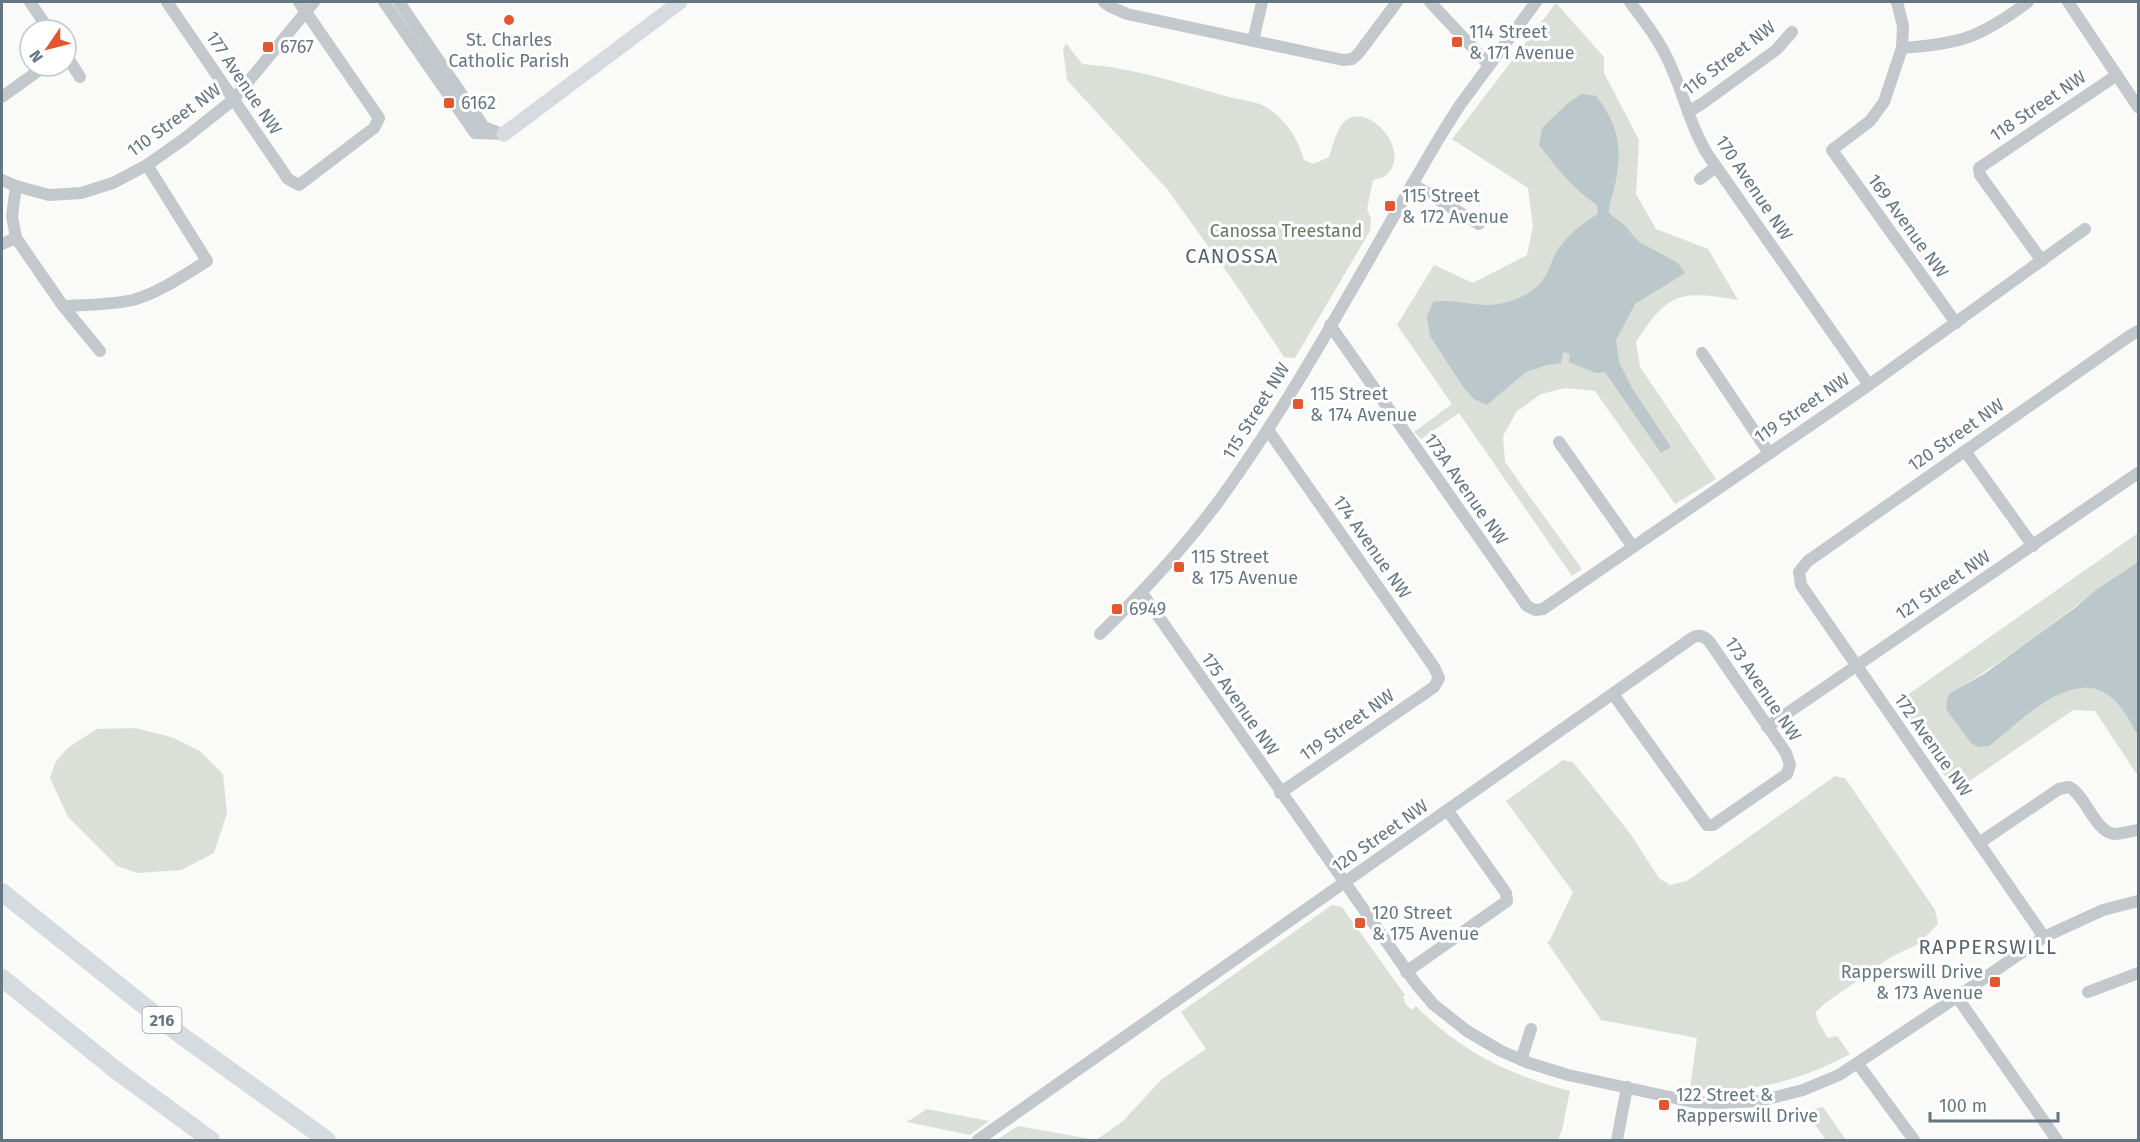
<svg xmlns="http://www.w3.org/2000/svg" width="2140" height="1142" viewBox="0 0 2140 1142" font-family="'Fira Sans',sans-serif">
  <rect width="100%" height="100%" fill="#fafaf8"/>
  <g fill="#dadfd7">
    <path d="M1556 3 1604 57V73L1639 140 1636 194 1656 229 1708 249 1738 300C1680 290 1668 292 1636 342L1640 367 1716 479 1675 504 1595 391 1565 388 1541 394 1517 411 1503 436 1505 462 1582 569 1572 576 1459 413 1421 439 1414 432 1452 404 1397 325 1434 265 1473 283 1527 255 1533 226 1528 188 1452 139Z"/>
    <path d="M1066 43 1082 64C1135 68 1178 83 1229 97 1240 100 1255 101 1264 106 1286 119 1297 137 1304 160L1313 164 1329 157C1333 145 1336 131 1344 122 1366 99 1414 151 1386 175 1383 178 1377 179 1373 180L1367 209 1371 219 1370 231 1295 358 1284 357 1234 282 1167 189 1067 80 1063 49Z"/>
    <path d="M2138 533V562C2074 604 2017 655 1950 693L2047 701 2062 692 2073 688H2092L2100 690 2110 695 2119 704 2138 735V773H2136L2095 711 2073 710 1955 791 1896 703Z"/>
    <path d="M135 728 171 737 200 751 223 774 227 813 214 853 181 870 137 873 117 866 68 817 50 778 56 761 69 747 97 729Z"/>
    <path d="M1563 760 1573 762 1629 832 1659 878 1670 885 1687 881 1835 776 1845 778 1935 910 1938 924 1918 944 1891 957 1824 1004 1816 1012 1817 1020 1828 1038 1837 1036 1850 1054C1796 1083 1751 1093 1690 1089L1697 1038 1601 1020 1547 942 1550 940 1573 892 1506 801Z"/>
    <path d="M1332 905 1342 907 1405 995 1403 997 1405 1000 1404 1002 1411 1010 1416 1006C1461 1052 1509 1075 1570 1091L1562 1130 1558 1140H1004L998 1139 1018 1126 1096 1140 1123 1121 1162 1079 1206 1049 1181 1012Z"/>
    <path d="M1823 1107 1846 1140H1826L1805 1111Z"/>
    <path d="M927 1109 989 1121 970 1135 907 1122Z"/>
  </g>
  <g fill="#bbc7cb">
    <path d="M1582 94 1596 96C1620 126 1622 150 1615 185 1613 195 1609 203 1609 213L1624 225 1639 242 1678 263 1685 273 1635 304 1616 340 1619 362 1632 388 1671 447 1661 453 1605 372 1596 373 1569 362 1570 354 1563 352 1561 363 1547 365 1526 372 1487 405 1474 399 1464 388 1430 336 1427 316 1433 302C1457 298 1476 308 1498 304 1517 301 1534 293 1545 277 1550 269 1552 259 1557 251 1567 236 1582 223 1598 214L1597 205C1574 190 1556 167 1539 145L1542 128 1567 104Z"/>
    <path d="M2138 562V735C2130 723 2123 707 2112 698 2073 664 2018 724 1989 746L1978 747 1971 743 1946 709 1947 699 1950 693 1984 674 2076 607 2096 590Z"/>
  </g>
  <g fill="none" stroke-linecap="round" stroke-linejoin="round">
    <g stroke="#c3c8cc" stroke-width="12">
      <path d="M30 2 49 30"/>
      <path d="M167 2 288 179 299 185 374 128 379 118 299 2"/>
      <path d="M384 2 475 133 504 134"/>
      <path d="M399 2 484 127 497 132"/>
      <path d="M1104 2 1111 7 1127 14 1343 60 1352 59 1358 54 1397 2"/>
      <path d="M1430 2 1489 65"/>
      <path d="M1630 2C1646 23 1662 44 1672 69 1685 98 1691 128 1708 155L1869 385"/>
      <path d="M1897 2 1903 26 1902 48 1884 102 1870 121 1832 150 1956 323"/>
      <path d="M2068 2 2138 107"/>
      <path d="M1253 41 1262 2"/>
      <path d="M1902 48C1961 44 1981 37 2028 2"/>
      <path d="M66 55 80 77"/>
      <path d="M2 97 45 66"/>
      <path d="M1688 112 1703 103 1776 50 1792 32"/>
      <path d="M1700 179 1716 167"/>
      <path d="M2 180 16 186 49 195 81 193 113 183 147 165 184 139 233 100 314 2"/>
      <path d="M1412 184 1479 224"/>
      <path d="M16 186 12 216 16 238 63 306 100 351"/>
      <path d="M2 244 16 238"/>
      <path d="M2042 261 1980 175 1979 168 2117 75"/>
      <path d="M63 306C86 305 110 305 133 300 159 293 184 275 207 261L147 165"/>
      <path d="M1330 325 1527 606 1535 610 1543 609 1869 385 2085 229"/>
      <path d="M1702 353 1769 453"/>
      <path d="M1268 430 1434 667 1439 678 1434 687 1280 793"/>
      <path d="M1559 442 1633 547"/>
      <path d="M1965 451 2033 546"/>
      <path d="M1142 593 1416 984 1433 1004 1467 1031 1501 1051 1529 1063 1568 1075 1693 1102 1718 1103 1760 1101 1803 1090 1839 1075 1957 997 2044 937 2103 910 2138 901"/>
      <path d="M1100 634C1143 592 1185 547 1221 498 1304 383 1369 256 1441 135L1460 105 1536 2"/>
      <path d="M1767 727 2138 473"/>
      <path d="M1979 843 2059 789 2069 787C2086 795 2095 833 2115 834 2122 834 2131 831 2138 830"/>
      <path d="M2044 937 1801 585 1799 572 1808 561 2128 337 2138 331"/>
      <path d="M1406 972 1507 901 1506 893 1448 811"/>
      <path d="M2088 992 2138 973"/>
      <path d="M1957 997 2057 1140"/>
      <path d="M1521 1060 1531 1029"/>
      <path d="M1858 1064 1914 1140"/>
      <path d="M978 1140C1215 971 1454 805 1692 638 1698 634 1704 636 1709 641L1786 753 1790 765 1787 774 1713 825H1707L1613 694"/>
      <path d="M1617 1140 1627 1087"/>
    </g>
    <path stroke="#d6dbdf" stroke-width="15" d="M504 134 680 2"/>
    <g stroke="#d6dbdf" stroke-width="18">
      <path d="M2 892 182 1036 327 1140"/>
      <path d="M2 978 117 1071 211 1140"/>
    </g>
  </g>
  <g fill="#e4572e" stroke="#fff" stroke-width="2">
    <circle cx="509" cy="20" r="6"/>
    <rect x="1451" y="36" width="12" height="12" rx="3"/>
    <rect x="262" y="41" width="12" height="12" rx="3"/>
    <rect x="443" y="97" width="12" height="12" rx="3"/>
    <rect x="1384" y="200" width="12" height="12" rx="3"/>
    <rect x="1292" y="398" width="12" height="12" rx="3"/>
    <rect x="1173" y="561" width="12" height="12" rx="3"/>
    <rect x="1111" y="603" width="12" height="12" rx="3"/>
    <rect x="1354" y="917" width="12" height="12" rx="3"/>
    <rect x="1989" y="976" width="12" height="12" rx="3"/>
    <rect x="1658" y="1099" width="12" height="12" rx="3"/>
  </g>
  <g text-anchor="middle" stroke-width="6" stroke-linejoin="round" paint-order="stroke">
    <rect fill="#fff" stroke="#939fa8" stroke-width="1.5" x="142.5" y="1007" width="39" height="26" rx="4.5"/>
    <g font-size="16" font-weight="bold" fill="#657683">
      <text x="162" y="1026">216</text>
    </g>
    <g font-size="18" fill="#657683" stroke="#fff" text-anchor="start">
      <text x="1469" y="38">114 Street<tspan x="1469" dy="21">&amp; 171 Avenue</tspan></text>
      <text x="509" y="46" text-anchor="middle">St. Charles<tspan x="509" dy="21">Catholic Parish</tspan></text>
      <text x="280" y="53">6767</text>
      <text x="461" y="109">6162</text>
      <text x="1402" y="202">115 Street<tspan x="1402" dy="21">&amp; 172 Avenue</tspan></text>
      <text x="1310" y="400">115 Street<tspan x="1310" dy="21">&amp; 174 Avenue</tspan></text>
      <text x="1191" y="563">115 Street<tspan x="1191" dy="21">&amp; 175 Avenue</tspan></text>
      <text x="1129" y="615">6949</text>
      <text x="1372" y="919">120 Street<tspan x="1372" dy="21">&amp; 175 Avenue</tspan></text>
      <text x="1983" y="978" text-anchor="end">Rapperswill Drive<tspan x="1983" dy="21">&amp; 173 Avenue</tspan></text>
      <text x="1676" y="1101">122 Street &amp;<tspan x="1676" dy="21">Rapperswill Drive</tspan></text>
    </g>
    <g font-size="18" fill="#657683" stroke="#fff">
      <text transform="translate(1729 58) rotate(-37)" y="6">116 Street NW</text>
      <text transform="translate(244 83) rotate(56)" y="6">177 Avenue NW</text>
      <text transform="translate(2038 106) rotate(-34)" y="6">118 Street NW</text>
      <text transform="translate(174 120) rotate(-36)" y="6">110 Street NW</text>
      <text transform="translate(1754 188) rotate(56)" y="6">170 Avenue NW</text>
      <text transform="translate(1908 226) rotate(54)" y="6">169 Avenue NW</text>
      <text transform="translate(1802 408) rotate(-34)" y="6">119 Street NW</text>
      <text transform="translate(1256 411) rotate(-58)" y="6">115 Street NW</text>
      <text transform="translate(1956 435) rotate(-35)" y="6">120 Street NW</text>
      <text transform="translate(1466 489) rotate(55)" y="6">173A Avenue NW</text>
      <text transform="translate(1372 547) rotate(55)" y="6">174 Avenue NW</text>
      <text transform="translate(1943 585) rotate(-34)" y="6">121 Street NW</text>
      <text transform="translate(1763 689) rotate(56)" y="6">173 Avenue NW</text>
      <text transform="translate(1240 704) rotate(55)" y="6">175 Avenue NW</text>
      <text transform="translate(1347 725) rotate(-35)" y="6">119 Street NW</text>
      <text transform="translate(1933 745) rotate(55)" y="6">172 Avenue NW</text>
      <text transform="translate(1380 836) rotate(-35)" y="6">120 Street NW</text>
    </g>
    <g font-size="18" fill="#687a64" stroke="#fff">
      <text x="1286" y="237">Canossa Treestand</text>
    </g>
    <g font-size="20" letter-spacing="1.5" fill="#57646e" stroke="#fff">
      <text x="1232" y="263">CANOSSA</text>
      <text x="1988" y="954">RAPPERSWILL</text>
    </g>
  </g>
  <rect width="2140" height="1142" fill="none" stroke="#657683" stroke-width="6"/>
  <g transform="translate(48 48) rotate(235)"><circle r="28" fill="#ffffff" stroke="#c1c8cd" stroke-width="1.5"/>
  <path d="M0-4.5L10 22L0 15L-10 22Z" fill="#e4572e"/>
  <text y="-9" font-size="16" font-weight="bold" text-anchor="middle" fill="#657683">N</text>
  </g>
  <path d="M1930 1112v9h128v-9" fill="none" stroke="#657683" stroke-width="3"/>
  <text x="1939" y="1112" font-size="18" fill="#657683" stroke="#ffffff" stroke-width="4.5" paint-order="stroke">100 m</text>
</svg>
